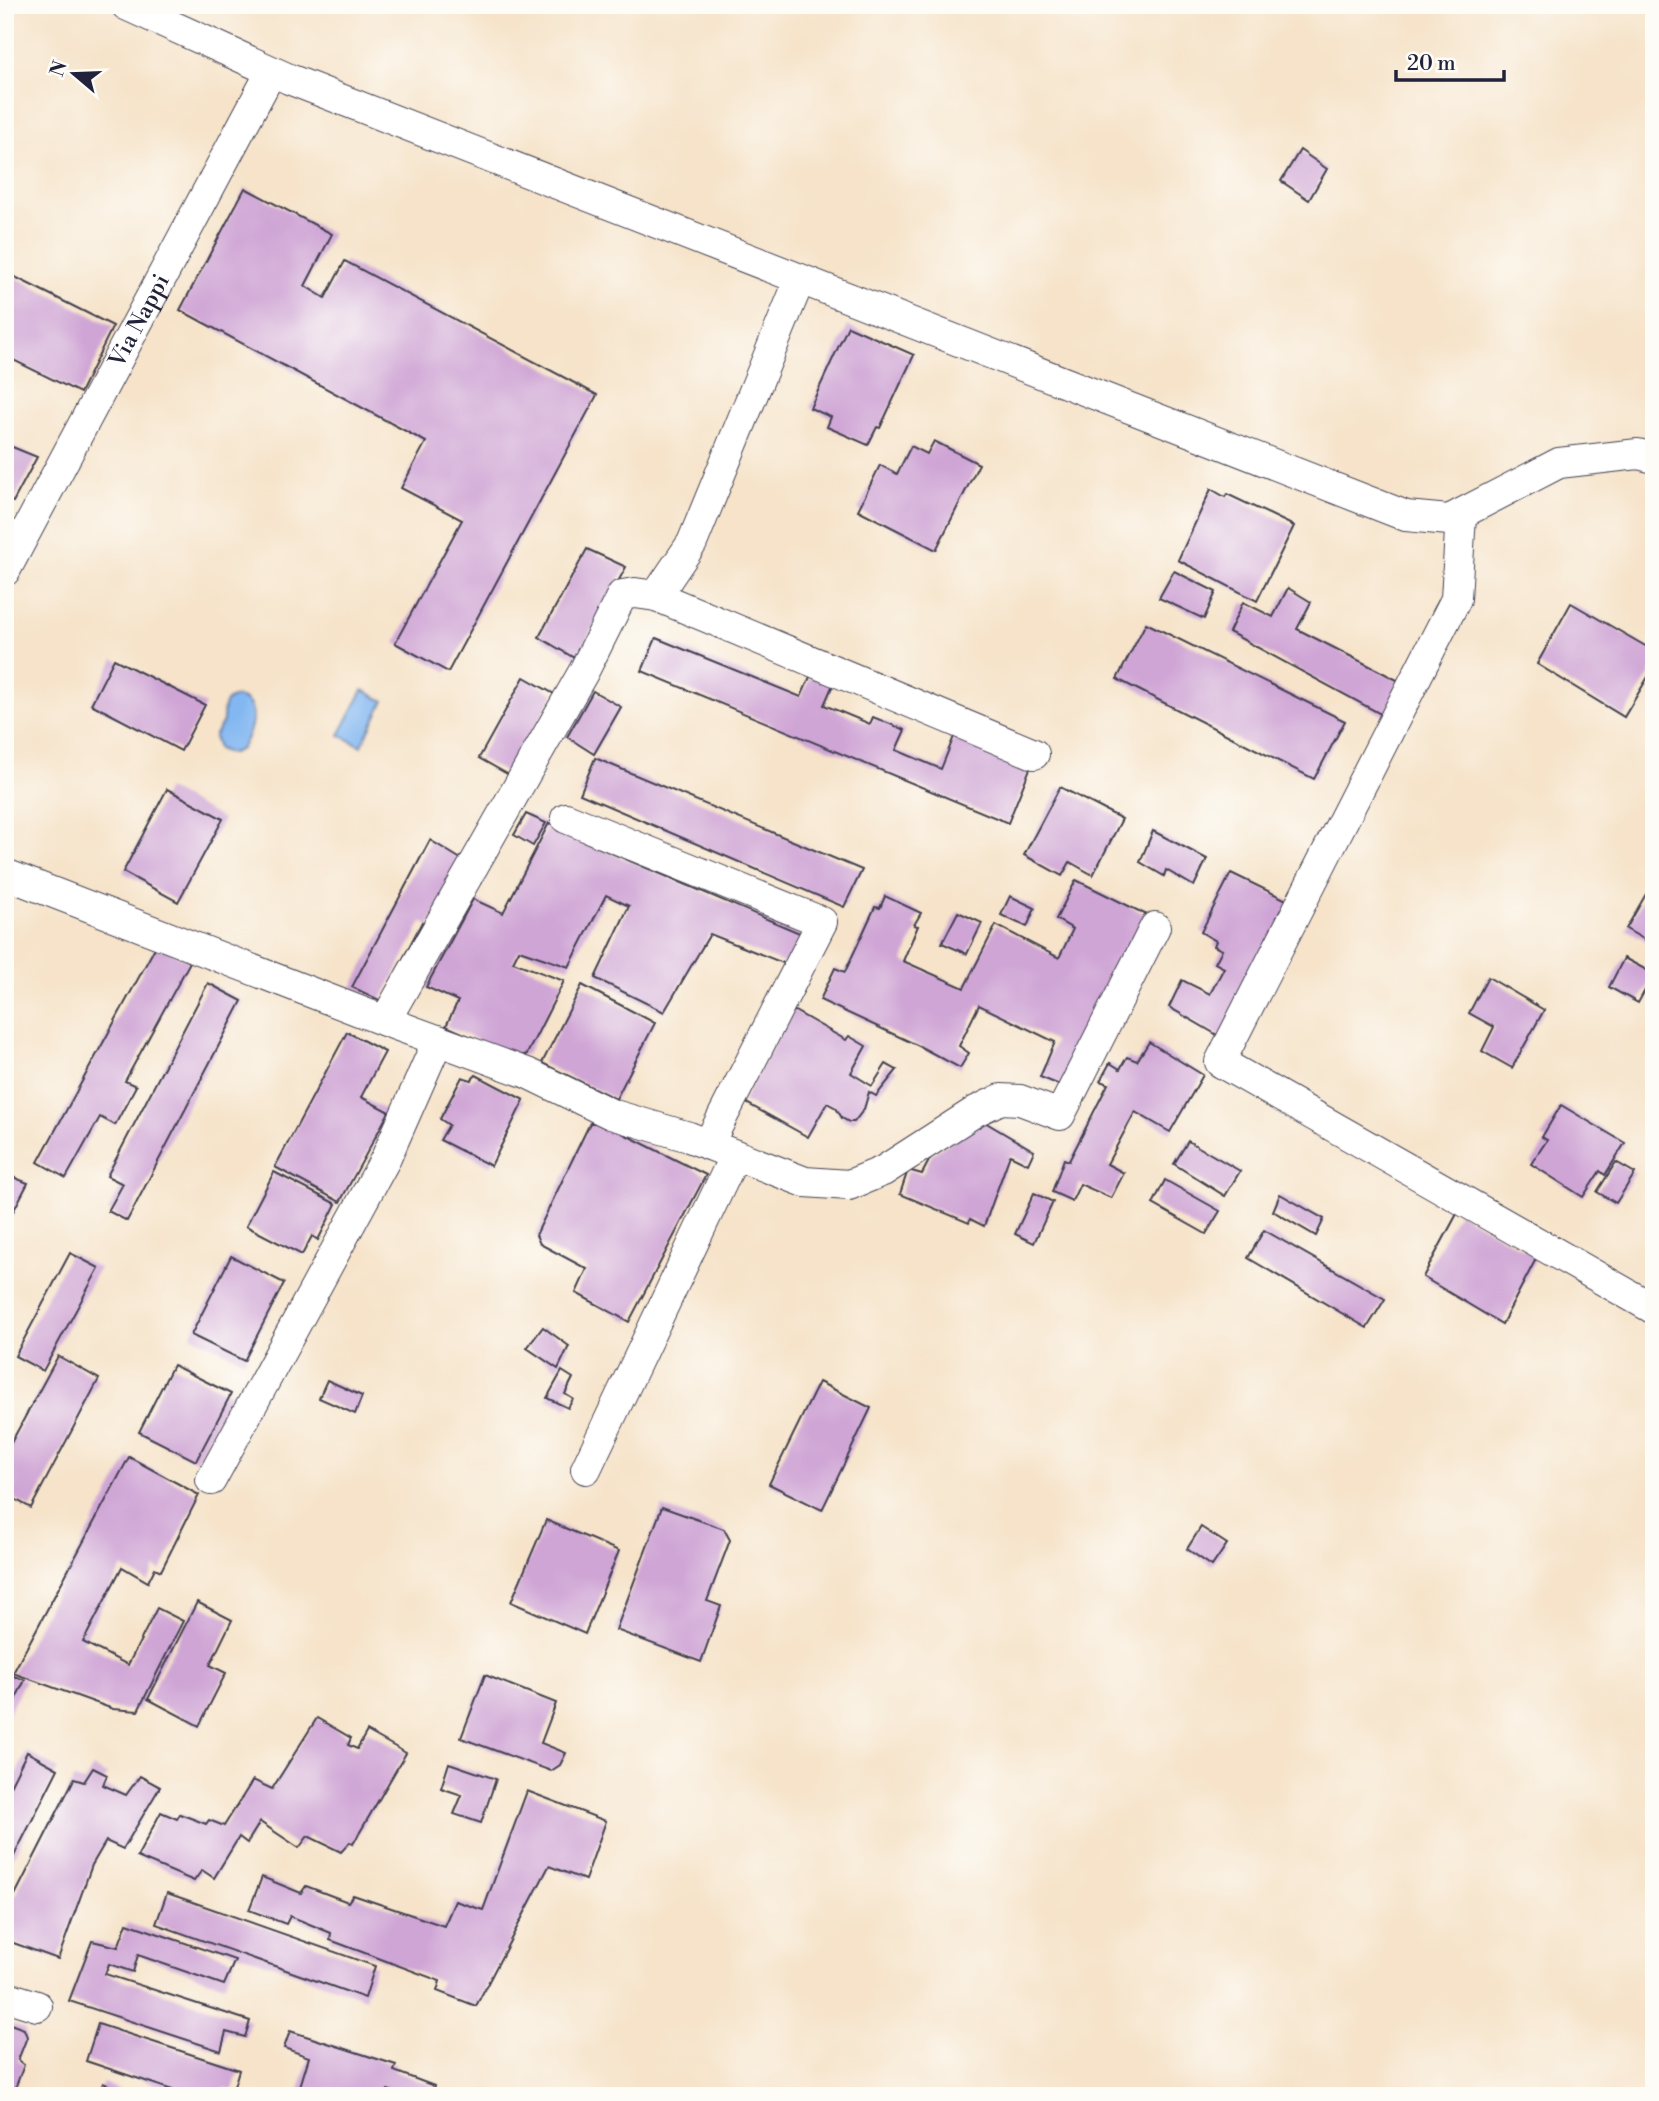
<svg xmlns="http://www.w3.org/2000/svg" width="1659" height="2101" viewBox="0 0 1659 2101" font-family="'Libre Bodoni',serif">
  <rect width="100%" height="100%" fill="#fdfcf7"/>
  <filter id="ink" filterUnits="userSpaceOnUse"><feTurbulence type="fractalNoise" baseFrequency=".0143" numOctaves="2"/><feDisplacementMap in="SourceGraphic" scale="14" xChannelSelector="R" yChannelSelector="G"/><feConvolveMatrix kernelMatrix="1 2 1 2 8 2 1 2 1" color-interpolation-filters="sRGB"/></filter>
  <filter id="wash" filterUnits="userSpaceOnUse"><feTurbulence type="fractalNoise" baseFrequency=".00686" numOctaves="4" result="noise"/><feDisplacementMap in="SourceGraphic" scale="28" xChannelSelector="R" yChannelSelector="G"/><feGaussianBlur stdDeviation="1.57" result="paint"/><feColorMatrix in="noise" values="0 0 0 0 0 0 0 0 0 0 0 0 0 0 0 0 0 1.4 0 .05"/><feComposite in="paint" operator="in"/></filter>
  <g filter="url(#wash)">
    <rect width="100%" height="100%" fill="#f6e3c9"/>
    <g fill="#83b7f1" stroke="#526c96" stroke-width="2">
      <path d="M363 690 384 701 361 746 339 735Z"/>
      <path d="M236 697C263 702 251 732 241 749L230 754 218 749 214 737C216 731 222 726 223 720 224 708 221 701 236 697Z"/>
    </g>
    <g id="blocks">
      <g fill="#cfa5d5">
        <path d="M1300 150 1327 169 1309 200 1281 181Z"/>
        <path d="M245 188 332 234 305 286 325 298 345 261 597 395 448 672 395 643 462 520 401 488 426 442 180 310Z"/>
        <path d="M11 275 113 326 80 393 5 356V280L8 281Z"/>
        <path d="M848 326 914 355 880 428 877 427 868 445 827 427 831 417 810 408Z"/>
        <path d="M934 441 979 464 936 550 858 510 880 465 897 474 911 446 927 454Z"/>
        <path d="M5 444 37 457 13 502 5 499Z"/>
        <path d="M1211 489 1225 497 1227 494 1294 526 1257 601 1178 560Z"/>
        <path d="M587 549 626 567 576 659 539 637Z"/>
        <path d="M1174 571 1216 592 1204 619 1159 598Z"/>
        <path d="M1288 588 1311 602 1297 629 1403 683 1386 717 1229 632 1243 602 1273 617Z"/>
        <path d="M1571 603 1654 651V667L1624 717 1537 664Z"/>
        <path d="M1146 623 1345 721 1314 779 1117 679Z"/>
        <path d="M656 638 801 697 813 670 835 680 824 705 870 724 873 717 905 730 896 750 941 769 955 734 1031 766 1008 823 642 671Z"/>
        <path d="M114 659 205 705 181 751 91 704Z"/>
        <path d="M524 677 554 694 509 775 479 758Z"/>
        <path d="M593 691 621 707 594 754 567 737Z"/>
        <path d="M595 758 862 870 844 907 580 794Z"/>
        <path d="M1060 787 1122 819 1093 875 1070 862 1062 876 1024 855Z"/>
        <path d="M167 789 223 819 178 902 123 872Z"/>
        <path d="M526 814 546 823 533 846 514 835Z"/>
        <path d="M549 823 585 836 583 841 802 934 788 965 710 934 664 1012 595 978 629 906 606 895 569 967 519 950 513 962 564 981 527 1054 518 1057 446 1026 458 1001 426 987 473 899 503 913Z"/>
        <path d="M1153 831 1207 859 1194 886 1166 870 1164 876 1140 862Z"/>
        <path d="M430 840 464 861 429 926 422 922 381 1001 352 987Z"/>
        <path d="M1231 873 1299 906 1224 1039 1169 1007 1182 980 1210 994 1224 968 1215 963 1222 950 1214 946 1216 941 1201 932Z"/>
        <path d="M1076 880 1149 916 1067 1088 1040 1077 1055 1042 979 1005 959 1046 969 1053 960 1068 919 1046 820 1000 835 968 845 972 875 907 880 908 885 896 921 913 914 925 918 926 903 961 964 988 996 925 1059 958 1073 929 1056 919Z"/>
        <path d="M1646 894 1654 898V945L1626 929Z"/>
        <path d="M1010 896 1035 908 1027 927 1001 915Z"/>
        <path d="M958 912 982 923 967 954 942 943Z"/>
        <path d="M157 944 190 962 125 1081 136 1086 115 1125 100 1117 66 1178 38 1162Z"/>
        <path d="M1624 958 1654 974 1638 1003 1609 987Z"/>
        <path d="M1488 977 1544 1010 1512 1068 1482 1051 1494 1027 1469 1013Z"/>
        <path d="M208 983 242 1001 127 1221 108 1211 123 1184 107 1176Z"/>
        <path d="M582 985 655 1023 616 1099 542 1063Z"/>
        <path d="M793 1010 846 1040 849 1036 866 1046 851 1073 872 1086 886 1064 897 1070 876 1096 869 1092 864 1109 854 1122H849L842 1118 836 1108 827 1103 808 1137 743 1101Z"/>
        <path d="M347 1032 385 1052 361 1097 389 1112 340 1202 275 1167Z"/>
        <path d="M1149 1042 1203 1075 1170 1132 1135 1112 1107 1164 1124 1173 1111 1198 1080 1184 1072 1201 1052 1192 1064 1159 1069 1161 1108 1084 1100 1081 1110 1063 1120 1069 1127 1057 1137 1061Z"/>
        <path d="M476 1075 524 1100 491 1166 440 1140 449 1125 440 1119 462 1077 471 1080Z"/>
        <path d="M1561 1105 1625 1143 1605 1175 1600 1171 1583 1197 1531 1164 1547 1140 1542 1137Z"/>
        <path d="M983 1121 1034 1151 1028 1164 1010 1155 984 1226 970 1219 969 1223 900 1194 908 1170 922 1174 933 1153Z"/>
        <path d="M590 1123H602L706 1175 629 1322 576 1293 587 1269 540 1244 536 1235Z"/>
        <path d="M1188 1141 1240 1171 1225 1196 1174 1164Z"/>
        <path d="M1616 1162 1635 1173 1616 1203 1597 1192Z"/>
        <path d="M274 1172 336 1204 318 1240 312 1236 302 1255 246 1226Z"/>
        <path d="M5 1174 28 1183 5 1227Z"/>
        <path d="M1165 1180 1220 1211 1206 1234 1153 1204Z"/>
        <path d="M1034 1193 1053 1202 1034 1243 1015 1234Z"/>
        <path d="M1280 1194 1324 1219 1316 1236 1273 1211Z"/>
        <path d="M1458 1212 1537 1257 1502 1324 1423 1277Z"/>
        <path d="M1264 1230 1385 1299 1367 1328 1248 1258Z"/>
        <path d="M70 1253 99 1268 43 1371 15 1356Z"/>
        <path d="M231 1256 284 1283 244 1361 191 1335Z"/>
        <path d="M543 1327 569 1346 558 1369 527 1348Z"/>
        <path d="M58 1356 99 1379 31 1508 5 1494V1454Z"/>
        <path d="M173 1365 231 1394 196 1461 139 1432Z"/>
        <path d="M562 1371 573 1378 565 1394 573 1399 568 1408 547 1398Z"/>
        <path d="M327 1380 362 1396 355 1414 319 1398Z"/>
        <path d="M819 1382 871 1408 822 1510 769 1484Z"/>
        <path d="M129 1457 199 1495 161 1571 155 1568 148 1582 122 1567 83 1642 128 1665 157 1608 183 1621 138 1711 113 1709 13 1673Z"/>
        <path d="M662 1507 724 1529 730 1540 707 1601 721 1606 701 1662 616 1630Z"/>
        <path d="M546 1520 619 1551 585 1634 511 1602Z"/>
        <path d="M1201 1527 1227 1544 1212 1566 1187 1549Z"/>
        <path d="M197 1602 232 1620 210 1665 226 1673 199 1726 148 1699Z"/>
        <path d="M5 1673 25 1680 5 1720Z"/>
        <path d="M485 1675 556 1703 541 1743 566 1753 560 1765 551 1771 461 1738Z"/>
        <path d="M317 1718 351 1738 348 1745 357 1749 367 1731 406 1753 353 1844 350 1842 341 1852 308 1836 299 1848 260 1822 247 1843 239 1837 214 1878 202 1870 194 1881 137 1857 161 1812 177 1819 180 1814 206 1824 209 1820 224 1826 253 1780 272 1789Z"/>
        <path d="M27 1752 58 1769 14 1856 5 1853V1796Z"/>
        <path d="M449 1763 496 1779 481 1823 454 1814 462 1795 441 1788Z"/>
        <path d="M93 1768 107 1775 103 1785 126 1795 140 1776 160 1787 123 1849 106 1841 92 1865 58 1959 5 1940V1892L15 1895 74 1779 84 1782Z"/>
        <path d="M527 1791 606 1821 585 1880 549 1866 476 2006 437 1991 440 1981 330 1940 331 1933 290 1916 286 1924 249 1910 262 1877 301 1893 306 1886 348 1902 353 1895 444 1926 455 1901 483 1910Z"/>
        <path d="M167 1893 375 1966 365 1998 156 1924Z"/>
        <path d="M127 1923 235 1960 224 1985 138 1955 133 1972 109 1964 105 1974 250 2021 245 2037 226 2032 221 2051 69 2001 92 1941 118 1947Z"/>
        <path d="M5 2022 24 2029 27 2037 18 2060 24 2065 12 2096H5Z"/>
        <path d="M98 2024 239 2070 233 2090 224 2088 221 2096H190L86 2061Z"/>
        <path d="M290 2031 396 2065 394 2071 434 2086 432 2096H406L388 2090 386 2096H305L298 2093 309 2057 284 2048Z"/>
        <path d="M103 2083 135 2096H97Z"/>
      </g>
    </g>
  </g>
  <g filter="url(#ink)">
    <use href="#blocks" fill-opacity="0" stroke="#423f50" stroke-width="2"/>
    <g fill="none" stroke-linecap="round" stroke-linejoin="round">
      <defs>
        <g id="street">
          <path d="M126 5 289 79 1406 516 1449 520 1559 463 1638 454 1654 458"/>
          <path d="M1461 514 1456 599 1220 1062 1654 1309"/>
          <path id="s1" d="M5 571 271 72"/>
          <path d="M656 596 692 543 800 279"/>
          <path d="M566 818 822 922 708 1145"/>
          <path d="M5 874 385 1021 527 1073 611 1114 689 1137 805 1182 849 1185 883 1171 976 1111 1001 1099 1020 1100 1060 1115 1155 927"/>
          <path d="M385 1021 584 671 622 595 635 593 656 596 1034 754"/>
          <path d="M586 1469 735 1155"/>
          <path d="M211 1480 386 1158 438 1040"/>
          <path d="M5 1996 37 2006"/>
        </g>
      </defs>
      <use href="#street" stroke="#423f50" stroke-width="32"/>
      <use href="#street" stroke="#fff" stroke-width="30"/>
    </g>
  </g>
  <g text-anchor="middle" stroke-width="5" stroke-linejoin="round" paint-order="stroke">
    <g font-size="23" fill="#22223b" stroke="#fdfcf7">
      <text dy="8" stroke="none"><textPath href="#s1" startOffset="284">Via Nappi</textPath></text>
    </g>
  </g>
  <rect width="1659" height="2101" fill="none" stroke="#fdfcf7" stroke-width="28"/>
  <g transform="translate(74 74) rotate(289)" stroke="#fdfcf7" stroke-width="5" paint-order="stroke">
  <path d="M0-5L12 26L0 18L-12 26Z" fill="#22223b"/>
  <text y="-10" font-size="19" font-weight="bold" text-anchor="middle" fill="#22223b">N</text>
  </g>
  <path d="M1396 70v10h108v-10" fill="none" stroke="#22223b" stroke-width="3.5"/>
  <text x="1407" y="70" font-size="21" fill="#22223b" stroke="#fdfcf7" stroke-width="5" paint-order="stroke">20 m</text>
</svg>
